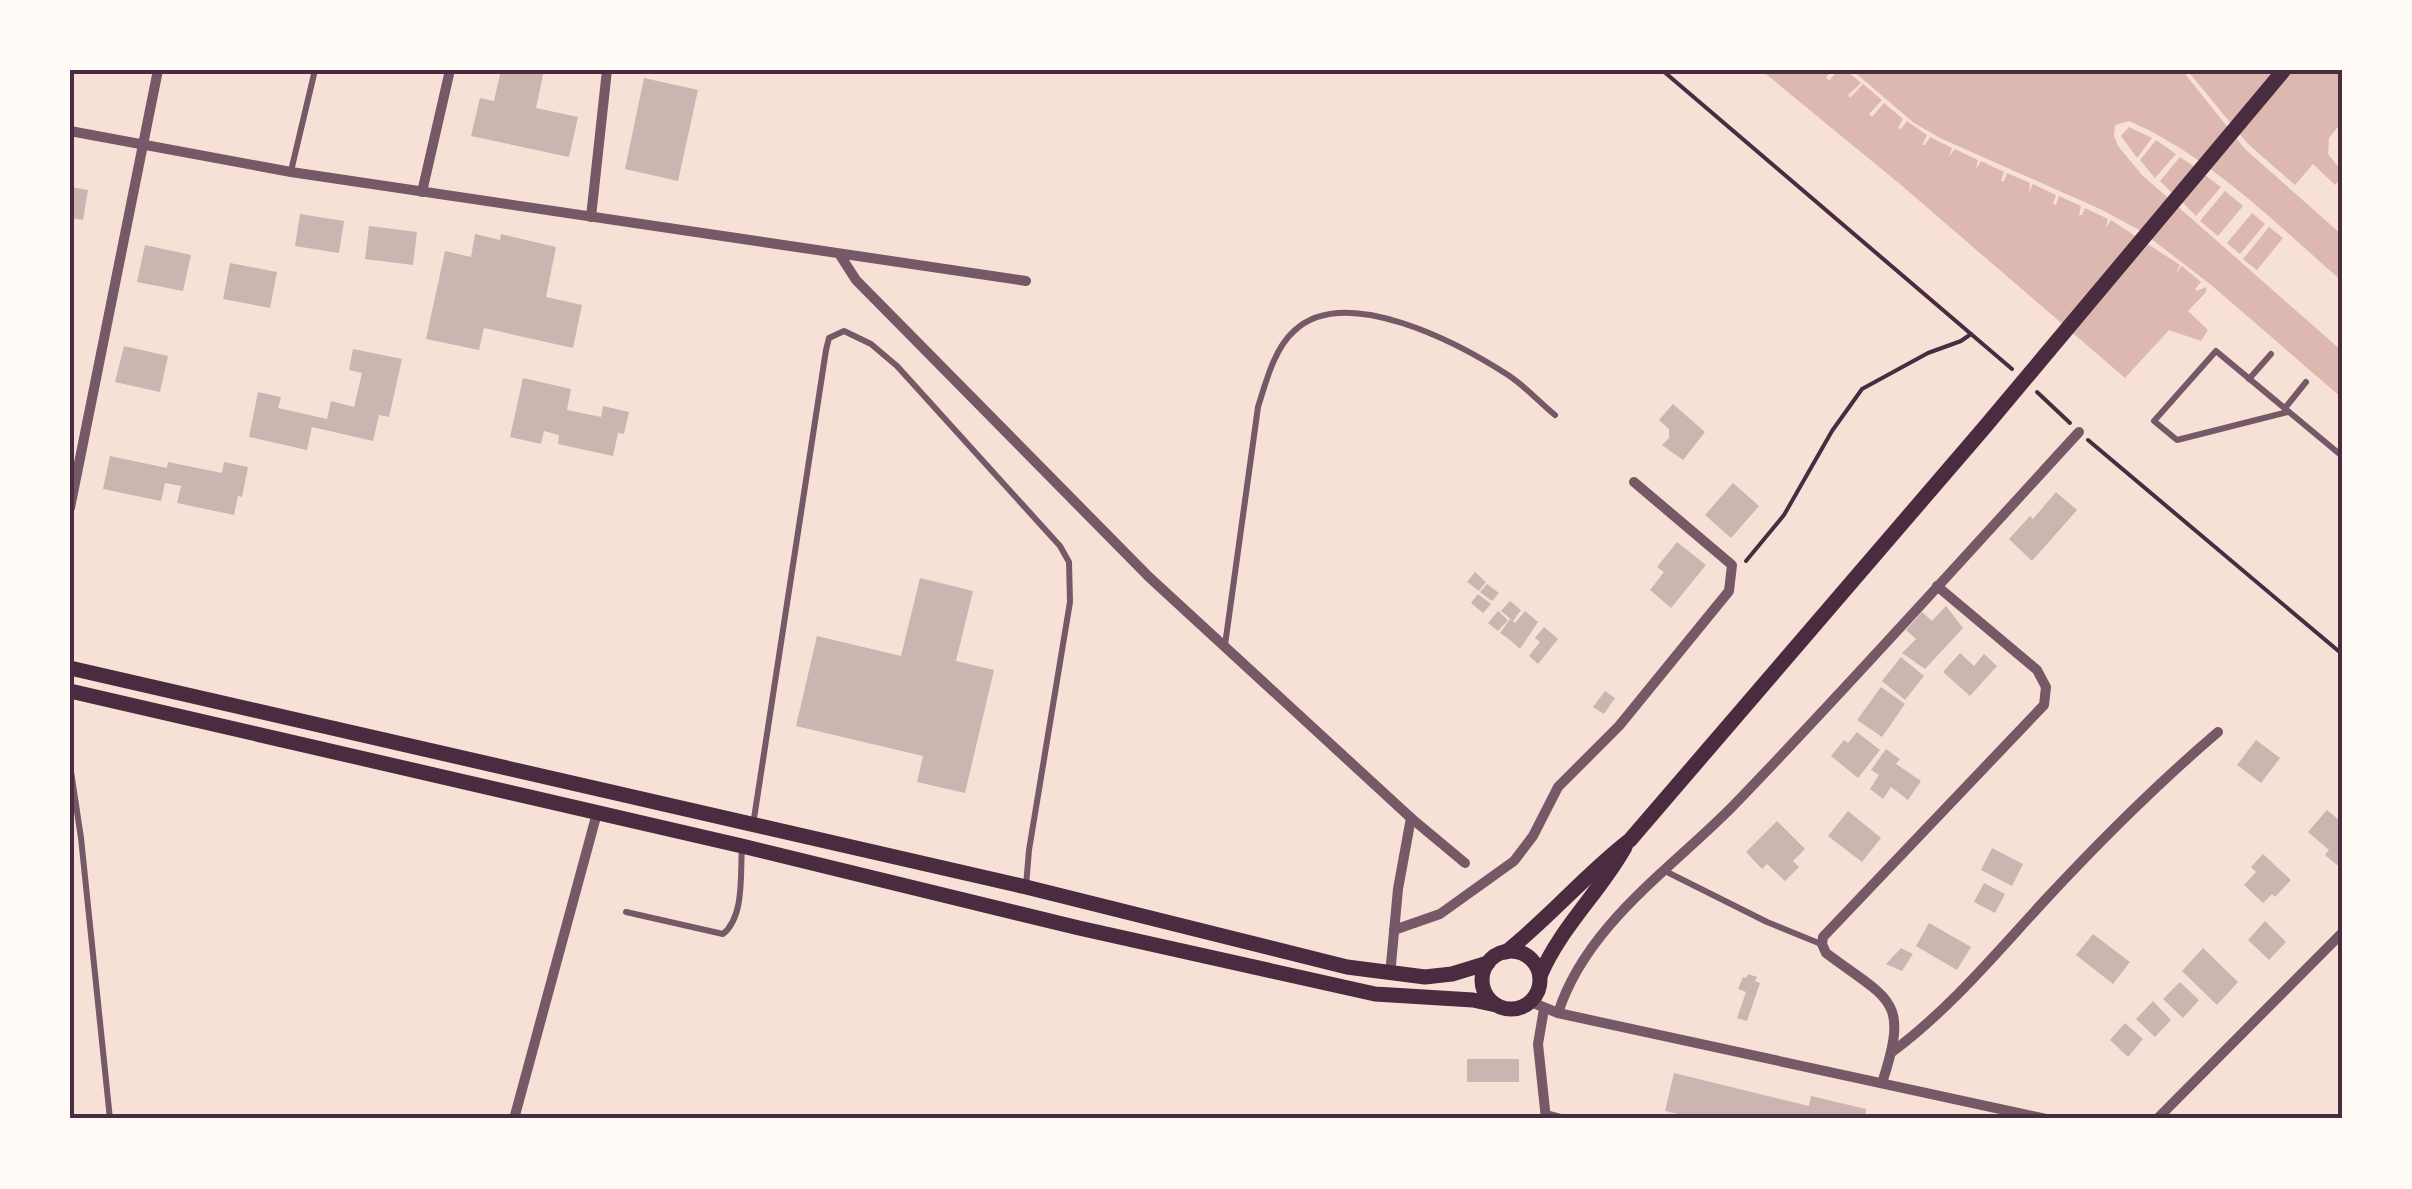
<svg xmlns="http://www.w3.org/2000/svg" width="2412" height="1189" viewBox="0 0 2412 1189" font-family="Inter,sans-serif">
  <rect width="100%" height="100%" fill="#f7e1d7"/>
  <g fill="#dcb8b0">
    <path d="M1761 70H1834L1826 77 1829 81 1838 70H1846L1861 83 1848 95 1850 98 1863 84 1882 100 1869 114 1872 117 1884 103 1903 119 1898 128 1901 129 1907 121 1927 135 1922 145H1925L1930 137 1952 148 1949 157 1955 149 1978 160 1976 169 1981 161 2004 172 2001 181H2004L2007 173 2030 183 2029 193 2033 184 2056 195 2053 204 2056 205 2059 196 2081 206 2079 215H2082L2085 208 2108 219 2106 228 2111 220 2180 265 2175 274 2182 266 2201 282 2195 289 2197 291 2206 287V292L2188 311 2208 330 2201 341 2169 330 2125 378 1901 185Z"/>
    <path d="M1852 70H2182L2245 149 2342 235V281C2276 224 2210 156 2129 121L2115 125 2114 136 2118 146 2142 175 2342 351V398L2210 284 2141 231 2100 209 1940 138 1914 123Z"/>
    <path d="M2187 70H2342V122L2329 138 2328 154 2342 171V177L2335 185 2313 164 2295 185 2247 143Z"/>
    <path d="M2129 127 2152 138 2137 158 2121 136Z"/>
    <path d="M2156 140 2176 154 2155 178 2140 160Z"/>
    <path d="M2180 157 2199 170 2176 197 2160 181Z"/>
    <path d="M2202 173 2221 187 2196 216 2179 199Z"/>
    <path d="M2225 191 2243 206 2218 236 2200 221Z"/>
    <path d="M2252 213 2265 224 2240 254 2227 243Z"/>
    <path d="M2269 227 2283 238 2257 270 2243 259Z"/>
  </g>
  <g fill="#ccb4b1">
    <path d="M501 70H544L536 108 578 117 569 157 471 136 480 98 494 101Z"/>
    <path d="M644 78 698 90 678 181 625 169Z"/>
    <path d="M70 187 88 190 83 220 70 218Z"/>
    <path d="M300 214 344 221 339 253 295 246Z"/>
    <path d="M369 226 417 232 413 265 365 259Z"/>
    <path d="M475 234 500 240 501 234 556 247 546 297 582 305 573 348 484 328 479 350 426 339 445 251 471 257Z"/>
    <path d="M145 245 191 255 183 291 137 282Z"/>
    <path d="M230 263 277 272 270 308 223 299Z"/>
    <path d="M124 346 168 356 160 392 115 382Z"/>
    <path d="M353 349 402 359 389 417 379 415 373 441 312 427 307 450 249 437 258 392 281 397 278 408 327 419 331 401 354 407 362 373 349 370Z"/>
    <path d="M523 378 571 389 567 410 601 417 603 406 629 412 624 434 618 433 613 456 558 444 559 435 544 431 541 444 510 437Z"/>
    <path d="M1673 404 1705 432 1683 460 1662 445 1669 438V429L1659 420Z"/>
    <path d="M110 456 167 468 168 462 222 473 224 462 248 467 242 497 238 496 234 515 177 503 181 486 165 483 161 501 103 489Z"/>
    <path d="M1733 483 1759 506 1731 538 1705 515Z"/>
    <path d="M2056 492 2077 510 2032 561 2009 539 2030 516 2033 519Z"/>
    <path d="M1677 542 1706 565 1671 608 1650 590 1664 572 1657 567Z"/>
    <path d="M1475 572 1486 582 1479 591 1467 582Z"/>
    <path d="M920 578 973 591 956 661 994 670 965 793 917 782 923 756 796 726 817 636 901 656Z"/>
    <path d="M1487 584 1499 593 1492 601 1480 592Z"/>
    <path d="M1478 594 1491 604 1483 613 1471 603Z"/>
    <path d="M1510 601 1521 610 1513 621 1501 611Z"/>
    <path d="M1946 606 1963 628 1925 669 1902 653 1916 639 1906 630 1922 612 1932 621Z"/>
    <path d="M1498 611 1508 620 1498 631 1488 623Z"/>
    <path d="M1525 611 1538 622 1520 649 1510 640 1520 625 1510 640 1500 633 1510 619 1515 623Z"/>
    <path d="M1544 627 1558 639 1538 664 1529 656 1540 642 1535 638Z"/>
    <path d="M1960 653 1974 666 1984 654 1997 666 1970 696 1943 672Z"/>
    <path d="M1901 657 1924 676 1905 700 1882 681Z"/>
    <path d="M1881 687 1905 704 1882 737 1857 720Z"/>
    <path d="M1605 691 1615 698 1604 714 1593 707Z"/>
    <path d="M1857 732 1880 750 1858 778 1831 756 1844 740 1848 743Z"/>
    <path d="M2256 740 2280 758 2261 783 2237 765Z"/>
    <path d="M1886 749 1900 759 1896 764 1921 781 1908 800 1891 787 1883 799 1870 789 1879 775 1871 770Z"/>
    <path d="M2327 810 2339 820 2342 817V869L2325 855 2329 850 2308 832Z"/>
    <path d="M1848 811 1881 838 1862 862 1828 836Z"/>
    <path d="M1777 821 1805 849 1793 861 1799 867 1785 881 1767 864 1762 869 1746 852Z"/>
    <path d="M1992 848 2023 864 2012 886 1981 870Z"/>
    <path d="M2263 854 2291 880 2275 897 2272 894 2263 903 2244 885 2256 872 2251 867Z"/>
    <path d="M1984 883 2005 894 1995 913 1974 902Z"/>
    <path d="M2265 921 2286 942 2269 960 2248 940Z"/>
    <path d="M1929 923 1971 947 1957 970 1916 946Z"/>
    <path d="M2093 934 2130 962 2113 984 2076 955Z"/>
    <path d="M1901 948 1913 954 1902 971 1886 964Z"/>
    <path d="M2203 948 2238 982 2217 1005 2182 971Z"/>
    <path d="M1748 974 1757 977 1755 981 1760 983 1747 1021 1737 1018 1746 992 1738 989 1743 977 1746 978Z"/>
    <path d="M2180 982 2199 1000 2183 1018 2163 999Z"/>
    <path d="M2153 1001 2171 1020 2155 1037 2136 1019Z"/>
    <path d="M2125 1023 2143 1039 2128 1057 2110 1040Z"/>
    <rect x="1467" y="1059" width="52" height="23"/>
    <path d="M1674 1073 1809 1106 1811 1096 1866 1109 1865 1119H1699L1665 1111Z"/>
  </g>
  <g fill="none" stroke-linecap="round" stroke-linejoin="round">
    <g stroke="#4a2c40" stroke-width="4">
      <path d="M1662 70 2012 369"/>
      <path d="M2037 392 2070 423"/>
      <path d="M2088 440 2342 654"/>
      <path d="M1746 561 1784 515 1832 431 1862 389 1928 353 1961 341 1971 334"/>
    </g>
    <g stroke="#755966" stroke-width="6">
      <path d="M291 171 315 70"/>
      <path d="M2249 379 2271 354"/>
      <path d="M2285 408 2306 382"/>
      <path d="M2288 412 2177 440 2154 421 2216 351 2342 456"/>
      <path d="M1225 645 1258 407C1266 382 1274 349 1294 331 1345 282 1460 344 1508 375 1525 386 1539 402 1555 415"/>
      <path d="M70 765 81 838 110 1119"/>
      <path d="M753 825 826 350 829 338 844 331 871 344 897 366 1060 546 1069 562 1070 602 1029 850 1026 886"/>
      <path d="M1665 871 1767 922 1821 944"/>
      <path d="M626 912 723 934C745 916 740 873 742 847"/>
    </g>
    <g stroke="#755966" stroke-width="10">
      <path d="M70 131 291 172 1026 281"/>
      <path d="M422 192 450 70"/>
      <path d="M591 217 607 70"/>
      <path d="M840 255 856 280 1149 577 1411 818 1465 863"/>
      <path d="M70 508 158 70"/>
      <path d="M1394 930 1440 914 1514 861 1533 836 1558 787 1619 726 1729 591 1732 565 1634 482"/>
      <path d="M1390 975 1398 889 1411 818"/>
      <path d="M1531 1002 1558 1013 2046 1119"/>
      <path d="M1544 1009 1538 1044 1546 1119"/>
      <path d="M1558 1013C1586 925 1671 869 1733 806 1851 684 1964 557 2079 432"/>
      <path d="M1892 1052C1950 1009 1997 952 2046 899 2100 841 2157 784 2218 732"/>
      <path d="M1882 1083C1910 998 1890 1001 1826 953L1822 944 1823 937 2044 705 2046 687 2037 670 1937 586"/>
      <path d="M1546 1115 1561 1119"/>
      <path d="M514 1119 597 813"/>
      <path d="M2157 1119 2342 933"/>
    </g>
    <g stroke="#4a2c40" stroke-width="15">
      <path d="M70 668 1026 887 1347 967 1425 977 1452 974 1488 963"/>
      <path d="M70 691 742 846 1079 928 1375 994 1473 1000 1496 1005"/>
      <circle cx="1511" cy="980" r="29"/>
      <path d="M1506 952C1550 917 1586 874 1630 840L1984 428 2284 70"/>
      <path d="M1540 976C1560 928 1600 892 1625 847"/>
    </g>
  </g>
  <rect width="2412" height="1189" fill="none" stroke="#fffaf5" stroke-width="145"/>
  <rect x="72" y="72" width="2268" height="1044" fill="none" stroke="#4a2c40" stroke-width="4"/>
</svg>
